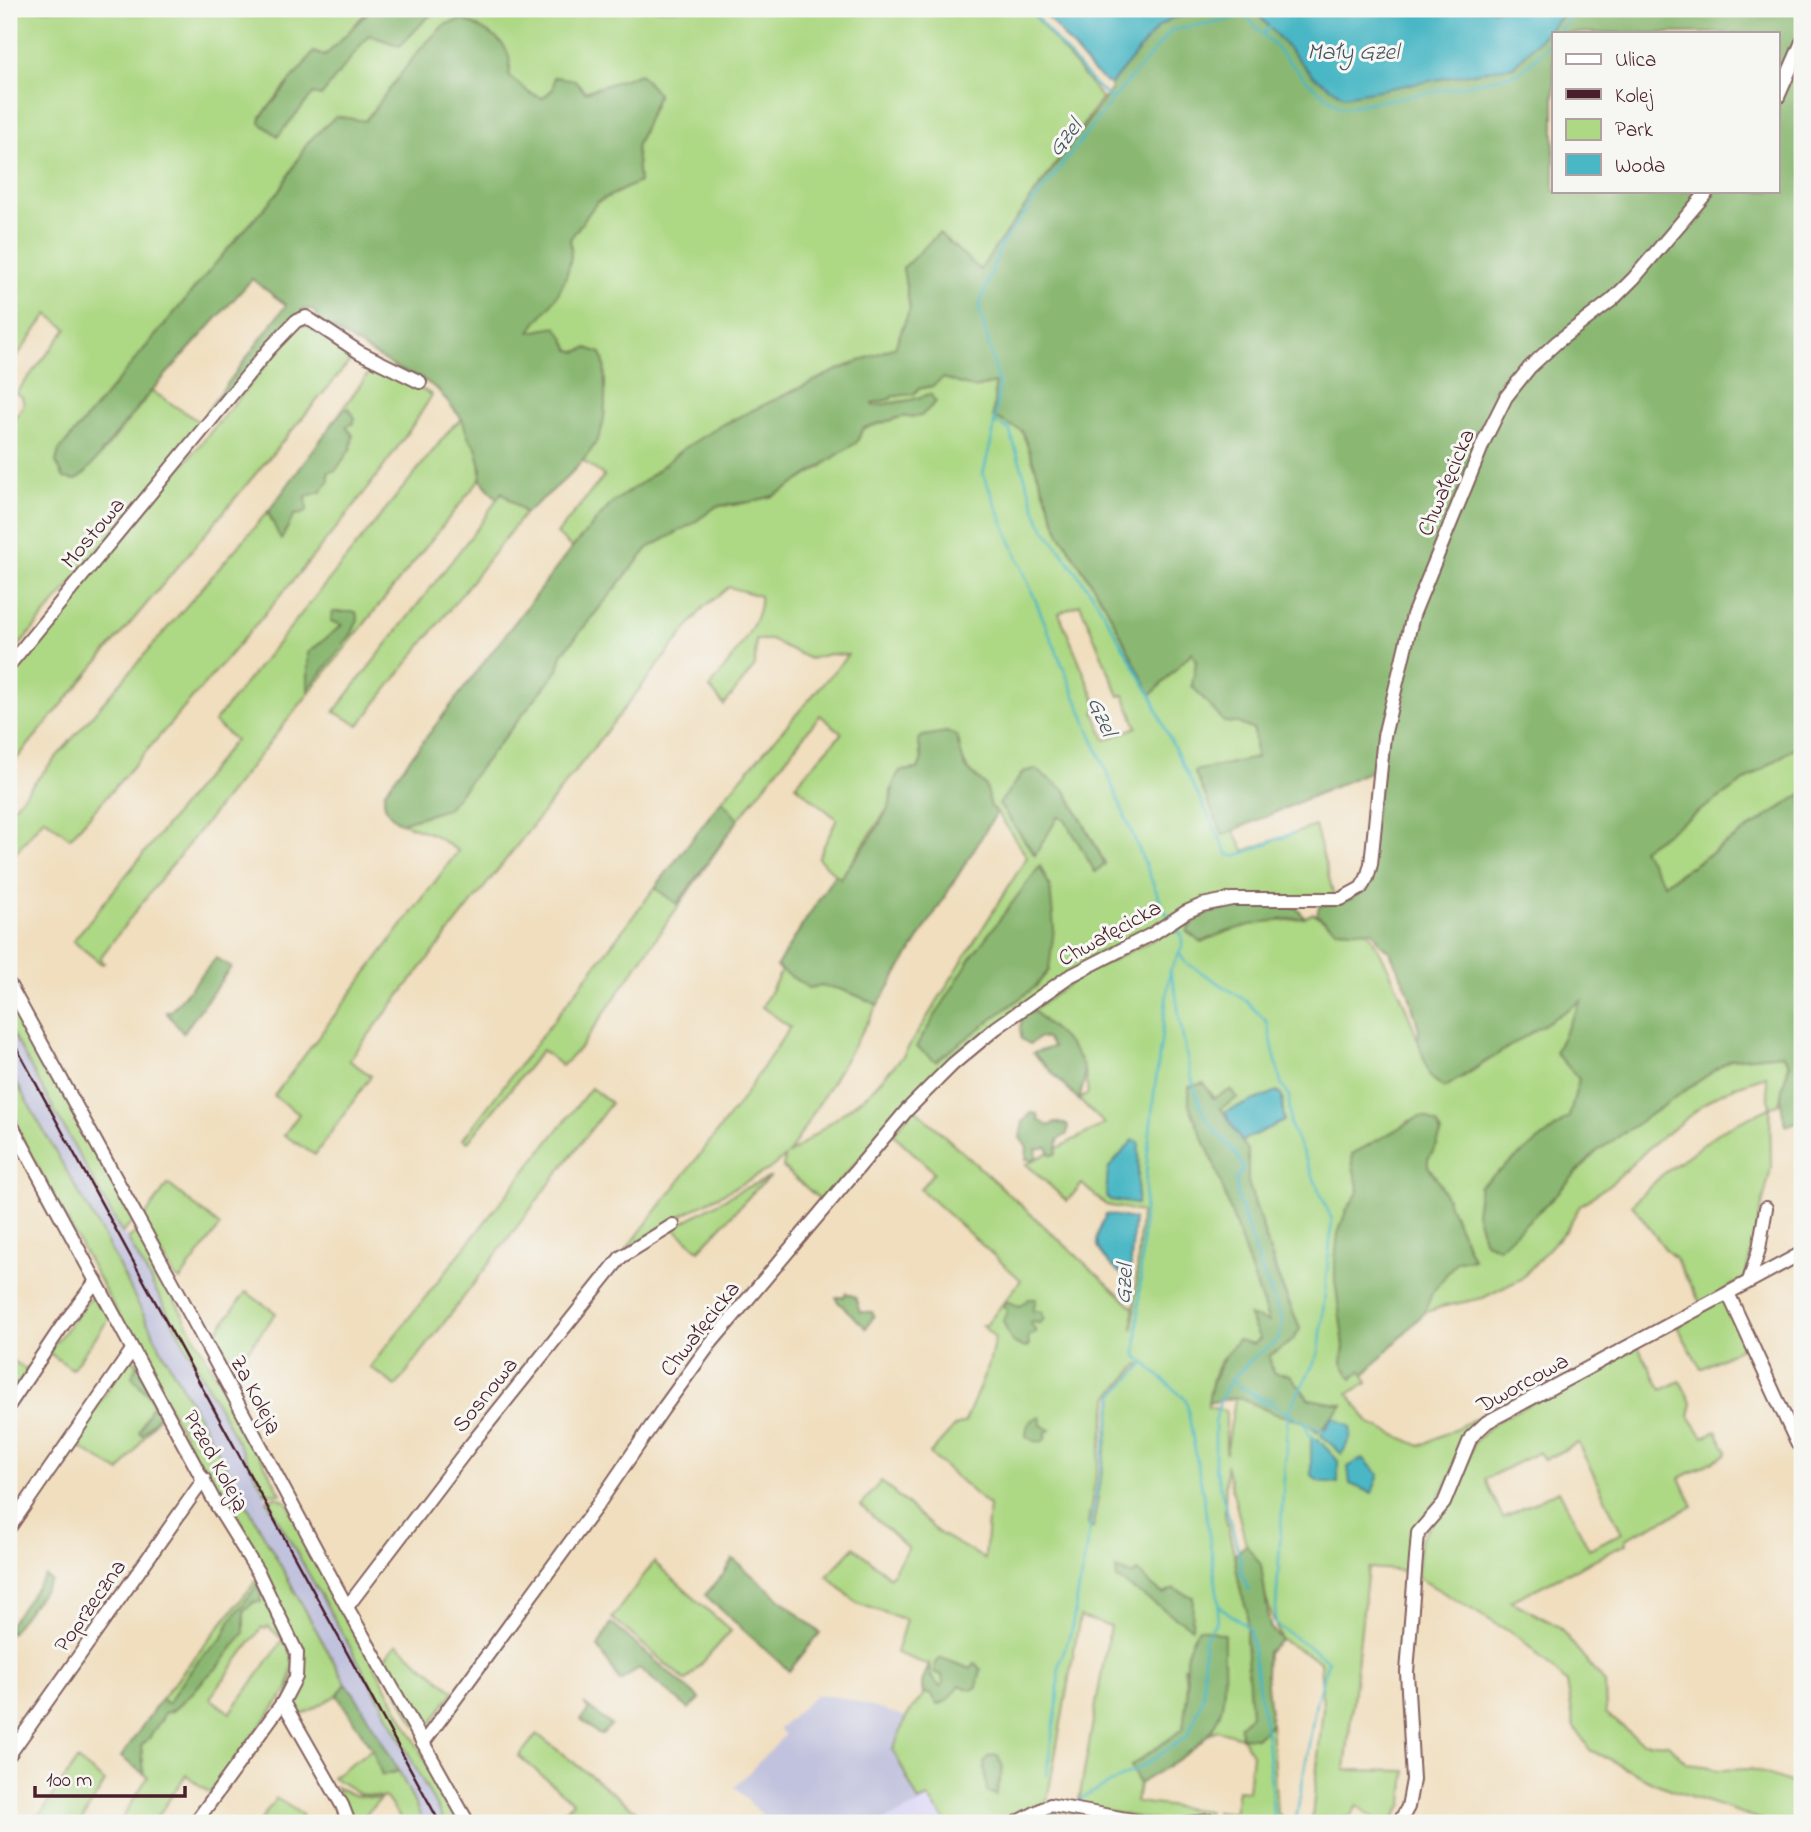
<svg xmlns="http://www.w3.org/2000/svg" width="1811" height="1832" viewBox="0 0 1811 1832" font-family="'Indie Flower',sans-serif">
  <rect width="100%" height="100%" fill="#f6f6f2"/>
  <filter id="ink" filterUnits="userSpaceOnUse"><feTurbulence type="fractalNoise" baseFrequency=".0143" numOctaves="2"/><feDisplacementMap in="SourceGraphic" scale="14" xChannelSelector="R" yChannelSelector="G"/><feConvolveMatrix kernelMatrix="1 2 1 2 8 2 1 2 1" color-interpolation-filters="sRGB"/></filter>
  <filter id="wash" filterUnits="userSpaceOnUse"><feTurbulence type="fractalNoise" baseFrequency=".00686" numOctaves="4" result="noise"/><feDisplacementMap in="SourceGraphic" scale="28" xChannelSelector="R" yChannelSelector="G"/><feGaussianBlur stdDeviation="1.57" result="paint"/><feColorMatrix in="noise" values="0 0 0 0 0 0 0 0 0 0 0 0 0 0 0 0 0 1.4 0 .05"/><feComposite in="paint" operator="in"/></filter>
  <g filter="url(#wash)">
    <rect width="100%" height="100%" fill="#f0debe"/>
    <path fill="#dbd6f7" d="M928 1797 946 1823H879Z"/>
    <g fill="#c1c2dd">
      <path d="M9 1028 122 1233 128 1239 265 1493 267 1500 377 1695 445 1823H424L386 1747 346 1684 245 1503 161 1349 103 1235 9 1070Z"/>
      <path d="M816 1695 839 1697 906 1717 893 1751 920 1804 879 1823H771L754 1807 735 1787 785 1735 779 1729Z"/>
    </g>
    <g fill="#add884" stroke="#7c7c58" stroke-width="2" fill-rule="evenodd">
      <path d="M9 9 368 10 338 44 325 56 314 52 261 117 313 94 369 35 428 17 441 9H1029L1102 98 980 271 903 268 910 309 895 347 848 366 722 425 683 449 646 480 612 503 572 548 557 534 604 476 582 460C601 438 606 415 605 386 604 373 606 364 600 353L587 348 577 352 570 350 563 336 545 329 529 333C534 323 542 315 549 306 562 289 575 261 570 239L597 202 639 182 636 147 658 95 640 75 584 92 553 89 543 98C530 93 517 87 509 76L510 68 421 48 365 121 308 142 280 190 59 451 56 462 64 477 76 480 100 456 152 391 204 425 9 658V426L24 405 22 397 16 393 67 329 48 314 9 367Z"/>
      <path d="M301 323 356 354 9 768V675Z"/>
      <path d="M375 364 432 395C387 469 331 535 275 602 208 681 139 760 70 838L44 818 9 861V812L276 502Z"/>
      <path d="M943 377 974 388 995 383 1022 431 1060 534 1106 606 1152 694 1192 652 1196 662 1238 723 1254 730 1257 758 1223 834 1234 830 1244 851 1315 826 1335 900 1207 901 1115 948 926 1085 822 1201 783 1168 785 1157 768 1170 671 1221 626 1250 738 1105 790 1027 762 1007 782 970 808 988C832 981 857 996 878 1005L788 1155 869 1093 903 1056 1027 857 997 812 991 808C987 778 960 775 959 741L920 753 922 759 918 769 900 771 891 790 890 805 840 879 818 858 837 819 795 785 842 733 820 715 738 820 580 1048 562 1066 542 1050 468 1142 463 1139 722 800 848 655 829 654 810 659 771 640H756L755 666 724 705 710 688C725 666 764 622 760 596L729 587 703 608 349 1060 371 1076 315 1155 284 1135 299 1114 274 1096 458 851 432 834 401 823 447 809 558 670 562 654 648 548 692 524 717 506 736 505 773 496 823 466 862 429 901 417 921 416 930 395 911 400 873 406 871 403 890 399 893 396 914 394 918 389 932 386ZM1080 604 1119 696 1124 695 1137 727 1105 740 1094 712 1099 709 1059 613ZM1035 769 1066 791 1105 863 1096 872 1065 819 1058 817 1034 854 999 804ZM1049 970 1035 987 936 1061 916 1047 936 1017Z"/>
      <path d="M462 419C471 436 484 459 480 479L148 895 100 958 104 963 102 964 73 941 235 740 214 722 453 426Z"/>
      <path d="M501 492 525 513 359 725 334 712 482 522Z"/>
      <path d="M1802 743V794L1663 884 1642 849Z"/>
      <path d="M1313 913 1336 929 1368 931C1393 972 1410 1014 1424 1059L1460 1079 1581 999 1579 1079 1569 1118 1480 1186 1550 1201 1596 1152 1731 1059 1783 1054 1789 1064 1779 1103 1770 1108 1771 1168 1745 1278 1701 1304 1675 1258 1666 1250 1632 1204 1662 1175 1722 1130 1770 1108 1766 1076 1736 1086 1712 1098 1652 1145 1615 1180 1580 1206 1566 1230 1521 1279 1483 1298 1441 1307 1424 1313C1430 1296 1439 1273 1455 1262 1460 1260 1468 1260 1473 1259L1440 1184 1428 1166V1159L1437 1145 1425 1117 1411 1120 1385 1137 1352 1154 1359 1191 1337 1287 1344 1346 1342 1363 1352 1379 1361 1369 1368 1383 1348 1393 1370 1424 1420 1446 1485 1414 1470 1435 1446 1486 1413 1536 1409 1571 1368 1568 1345 1770 1406 1771 1403 1804 1392 1822 1382 1823 1357 1806 1350 1817 1312 1818 1323 1707 1320 1661 1281 1640 1246 1544 1226 1464 1225 1515 1247 1610 1250 1703 1256 1738 1271 1724 1277 1813 1291 1823 1301 1821V1823H1241L1218 1818 1216 1811 1234 1813 1238 1790 1248 1791 1252 1754 1241 1737 1217 1730 1211 1734C1221 1709 1224 1685 1222 1658L1184 1667 1187 1695 1183 1730 1131 1766 1139 1784 1136 1802 1208 1811 1206 1819 1162 1822 1078 1806 1110 1626 1080 1617 1047 1801 1009 1823H947L928 1798 919 1802 893 1750 906 1717 923 1695 922 1683 929 1665 896 1653 906 1620 857 1603 827 1576 854 1547 890 1577 908 1548 861 1506 881 1481 939 1533 985 1559 989 1506 930 1454 954 1427 965 1422 989 1364 995 1338 982 1325H986L1021 1280 920 1189 934 1172 893 1134 914 1108 1133 1307V1331L1141 1212 1106 1205 1082 1184 1067 1201 1026 1164 1105 1124 1079 1100 1088 1093 1085 1072 1033 1010 1084 974 1170 931 1190 924 1187 932 1202 942C1219 934 1235 926 1254 923 1273 920 1296 923 1313 913ZM1204 1083 1214 1098H1237L1221 1107 1224 1113 1278 1091 1284 1121 1241 1141 1248 1151V1182L1278 1276 1300 1329 1292 1341 1269 1356 1273 1374 1290 1375 1309 1399 1342 1406 1322 1430 1236 1393 1226 1454V1411L1208 1407C1210 1391 1213 1363 1228 1353 1238 1346 1250 1347 1260 1339L1249 1317 1269 1323 1212 1155ZM1139 1364 1142 1365 1114 1395 1093 1528 1088 1524 1109 1397Z"/>
      <path d="M9 993 134 1221 122 1233 9 1028Z"/>
      <path d="M9 1070 103 1235 161 1349 346 1684 337 1695 295 1719 286 1702 301 1651 9 1114Z"/>
      <path d="M591 1088 611 1103 396 1386 370 1367Z"/>
      <path d="M771 1177 757 1188 699 1250 673 1228 741 1190Z"/>
      <path d="M168 1184 220 1226 180 1280 175 1277 142 1220Z"/>
      <path d="M137 1231 281 1494 265 1493 128 1239Z"/>
      <path d="M96 1291 111 1316 72 1369 48 1352Z"/>
      <path d="M246 1292 276 1313 230 1373 212 1338Z"/>
      <path d="M1721 1301H1726L1746 1345 1701 1369 1677 1326Z"/>
      <path d="M1638 1347 1662 1390 1680 1381 1692 1404 1689 1416 1703 1437 1716 1431 1727 1451 1725 1455 1680 1478 1693 1506 1625 1539 1626 1544 1511 1601 1558 1626 1605 1683 1606 1713 1641 1742 1668 1744 1686 1762 1717 1770 1751 1769 1802 1786V1823H1771L1693 1797 1654 1783 1590 1750 1574 1726 1567 1683 1520 1638 1417 1577 1420 1540 1430 1525 1457 1493 1474 1442 1497 1421ZM1578 1443 1622 1533 1589 1549 1559 1490 1503 1518 1485 1479 1539 1452 1544 1460Z"/>
      <path d="M131 1355 163 1410 120 1472 73 1443Z"/>
      <path d="M9 1358 24 1368H29L9 1398Z"/>
      <path d="M276 1497 287 1502 429 1767 462 1823H445L377 1695 267 1500Z"/>
      <path d="M654 1562 731 1631 686 1681 612 1618Z"/>
      <path d="M257 1580 294 1660 288 1689 210 1793 186 1775 153 1823H119L148 1777 144 1774 141 1746 165 1713 172 1711 194 1691 205 1678 218 1667 244 1633V1610L256 1601 261 1602 259 1584 231 1620 223 1638 199 1660 177 1689 169 1704 165 1703 161 1699ZM268 1626 283 1640 230 1713 210 1698 262 1627 265 1629Z"/>
      <path d="M397 1644 454 1691 430 1725 423 1728 416 1726 381 1662Z"/>
      <path d="M537 1734 636 1811 626 1823H554L573 1802 519 1756Z"/>
      <path d="M372 1749 382 1775 399 1771 424 1823H404L386 1798 360 1794 332 1777Z"/>
      <path d="M77 1760 105 1782 80 1823H37L32 1819 42 1812Z"/>
      <path d="M336 1787 353 1795 380 1799 359 1822 352 1819Z"/>
      <path d="M276 1798 303 1815 296 1823H259Z"/>
    </g>
    <g fill="#8ab872" stroke="#6a6c4e" stroke-width="2" fill-rule="evenodd">
      <path d="M371 9H441L428 17 400 46 369 35 321 96 313 94 278 136 260 123 261 117 314 52 325 56Z"/>
      <path d="M1221 9H1253L1514 66 1568 9H1802V743L1642 849 1664 884 1802 794V1120L1786 1126C1778 1099 1780 1090 1790 1064L1783 1054 1731 1059 1596 1152 1550 1201 1499 1248 1485 1242 1476 1213 1480 1186 1569 1117 1579 1079 1555 1052 1581 1001 1444 1088 1430 1077 1418 1040 1419 1030 1408 990 1390 952 1381 944 1373 931 1336 929 1317 915 1319 906 1351 899 1363 889 1382 766 1223 835 1194 771 1256 758 1254 730 1238 723 1224 722 1192 686 1196 662 1192 652 1151 695 1106 606 1060 534 1022 431 993 417 995 383 974 388 943 378 932 386 918 389 914 394 893 396 890 399 872 403 873 406 911 400 930 394 936 402 921 416 901 417 863 428 857 442 788 488 773 496 750 502 717 506 692 524 648 548 562 654 558 670 447 809 401 823C389 816 381 806 385 791L572 548 612 503 644 481 683 449 722 425 835 371 895 347 910 309 903 268 939 233 980 270 997 245 1111 90 1110 85 1158 27 1172 18ZM1554 33H1778V191H1554Z"/>
      <path d="M463 19C488 33 516 41 509 76L531 94 543 98 553 89 554 77 575 80 585 92 640 74 658 94 636 147 639 182 597 202 570 239C575 261 563 288 550 306 543 315 535 322 530 332L556 327 563 336 570 350 577 352 587 348 601 353C606 364 604 372 605 385 605 401 606 418 600 434 589 462 548 495 525 513L502 492 497 499 480 479 482 470 476 447 469 439 462 419 438 390 421 378 400 370 316 319 317 315 312 309 302 310V317L209 416 207 411 286 305 252 279 146 397 86 472 76 480 64 478 56 462 59 451 225 252 280 190 308 142 336 116 365 121 421 48 444 25Z"/>
      <path d="M349 408 355 418 353 423 346 427 353 435 351 448 336 470 328 472 329 481 321 492 306 496 307 510 302 514 294 515 281 540 268 512 342 411Z"/>
      <path d="M333 612H356L358 620 352 633 308 690V653L342 625 331 621Z"/>
      <path d="M946 732 956 735 965 767 986 786 991 807 997 812 878 1005C857 996 832 981 809 988L776 967 835 874 840 878C856 856 877 833 888 808 894 795 890 783 900 771L918 769 922 759 918 740 923 736Z"/>
      <path d="M1035 769 1066 791 1105 864 1095 872 1065 819 1058 817 1035 855 999 804 1023 772Z"/>
      <path d="M722 800 738 820 677 904 655 888Z"/>
      <path d="M1040 866 1050 887 1054 928 1049 970 1035 987 936 1061 916 1047 972 956Z"/>
      <path d="M1243 906 1296 907 1305 918C1268 919 1236 926 1202 942L1187 932C1195 912 1224 909 1243 906Z"/>
      <path d="M216 958 231 967 183 1033 166 1012 171 1011Z"/>
      <path d="M1033 1010C1047 1026 1083 1050 1084 1073 1085 1081 1081 1092 1079 1100L1033 1053 1053 1047 1047 1039 1040 1037 1030 1044 1021 1039C1021 1025 1017 1016 1033 1010Z"/>
      <path d="M1204 1083 1213 1098 1231 1090 1237 1098 1221 1108 1248 1151V1182L1278 1278 1300 1329 1292 1341 1269 1356 1273 1373 1290 1375 1309 1399 1343 1405 1318 1432 1302 1420 1275 1414 1238 1397 1208 1403C1212 1377 1221 1359 1238 1340L1254 1344 1260 1339 1249 1316 1269 1322 1215 1166 1189 1105V1087Z"/>
      <path d="M1031 1113 1038 1114 1039 1120 1049 1126 1055 1122 1068 1125 1067 1134 1058 1140 1056 1154 1051 1155 1047 1147 1036 1149 1037 1156 1033 1159H1026L1027 1147 1020 1138 1023 1122Z"/>
      <path d="M1419 1117H1425L1438 1125 1441 1133 1437 1145 1428 1159V1166L1440 1184 1473 1259 1457 1261 1432 1293 1424 1313 1364 1375 1361 1370 1352 1379 1342 1363 1344 1346 1335 1280V1260L1338 1234 1346 1211 1359 1191C1357 1178 1351 1167 1352 1154Z"/>
      <path d="M846 1293 855 1297 860 1312H872L874 1316 866 1328 838 1302 836 1297H844Z"/>
      <path d="M1029 1299H1036L1033 1311H1041L1044 1319 1040 1323 1030 1322 1036 1332 1028 1337 1029 1345 1026 1348C1007 1342 1011 1338 1003 1321L1007 1311 1003 1305 1005 1301 1019 1306Z"/>
      <path d="M137 1363 163 1410 142 1435 139 1432 154 1401 132 1377Z"/>
      <path d="M1039 1417 1041 1420V1425L1050 1430 1046 1432 1045 1439 1041 1442 1034 1441 1026 1436C1026 1427 1029 1419 1039 1417Z"/>
      <path d="M1246 1544 1261 1565 1270 1627 1281 1640 1267 1652 1266 1674 1271 1724 1256 1738 1241 1737 1240 1726 1251 1715 1246 1641 1247 1610 1241 1593 1234 1556Z"/>
      <path d="M733 1559 820 1633 789 1671 705 1595 722 1576Z"/>
      <path d="M1116 1569 1132 1575 1137 1571C1147 1579 1152 1588 1164 1594L1174 1589 1193 1597 1192 1628 1117 1579Z"/>
      <path d="M45 1576 51 1581 9 1635V1625Z"/>
      <path d="M259 1583 261 1602 255 1601 244 1610V1633L218 1667 205 1678 194 1691 172 1711 165 1713 150 1737 141 1746 144 1774 121 1757 161 1699 165 1703H169L177 1689 199 1660 223 1638 231 1620Z"/>
      <path d="M611 1623 700 1699 689 1709 639 1668 620 1681 598 1647Z"/>
      <path d="M1199 1628 1224 1634C1223 1656 1226 1678 1223 1699 1217 1745 1174 1761 1139 1784L1131 1766 1183 1729C1184 1719 1186 1707 1187 1696 1188 1665 1179 1658 1199 1628Z"/>
      <path d="M941 1658 971 1669 975 1663 981 1670 977 1687 971 1690 959 1685 947 1701 937 1705 931 1695 923 1692 922 1683 929 1664 931 1677 940 1687 943 1683 942 1675 935 1673 934 1665Z"/>
      <path d="M346 1684 355 1695 399 1771 382 1775 372 1749 337 1695Z"/>
      <path d="M584 1704 611 1725 602 1734H598L581 1719 589 1710Z"/>
      <path d="M997 1755 1003 1767 996 1795 987 1792 984 1761 989 1756Z"/>
      <path d="M1079 1814V1823H1026C1041 1812 1061 1814 1079 1814Z"/>
    </g>
    <g fill="#4ab7c5" stroke="#4a6b78" stroke-width="2">
      <path d="M1041 9H1221L1172 18 1158 27 1110 85 1092 71Z"/>
      <path d="M1253 9H1568L1514 66 1344 96 1313 76Z"/>
      <path d="M1278 1091 1282 1097 1284 1121 1241 1141 1225 1112Z"/>
      <path d="M1133 1140 1139 1142 1137 1204 1110 1200 1106 1197 1108 1169Z"/>
      <path d="M1106 1214 1134 1219 1130 1278C1118 1275 1098 1255 1097 1241 1096 1232 1103 1222 1106 1214Z"/>
      <path d="M1333 1417 1351 1427 1350 1438 1342 1454 1321 1435Z"/>
      <path d="M1311 1439H1318L1338 1461V1483L1318 1481 1311 1474Z"/>
      <path d="M1363 1458 1379 1475 1372 1493 1350 1484 1348 1467Z"/>
    </g>
    <g fill="none" stroke-linecap="round" stroke-linejoin="round">
      <g stroke="#4ab7c5" stroke-width="2.5">
        <path d="M1029 9 1093 83 1112 100"/>
        <path d="M1557 33 1578 9"/>
        <path d="M1263 34 1270 27"/>
        <path d="M994 422 1009 429 1040 522 1095 598 1151 695 1165 729 1228 855 1236 856 1293 833"/>
        <path d="M1170 919 1164 910 983 474 993 434 999 385 979 307 1001 244 1112 100 1172 30 1246 16 1308 82 1341 108 1465 86 1519 73 1537 57 1554 37"/>
        <path d="M1179 953 1185 962 1245 1000 1267 1022 1281 1083 1289 1096 1290 1124 1332 1220 1319 1353 1288 1413 1275 1624 1328 1660 1316 1703 1296 1819"/>
        <path d="M1170 973C1176 986 1177 1002 1179 1016 1185 1048 1190 1082 1203 1112 1211 1132 1237 1149 1243 1168L1236 1180 1238 1199 1261 1269 1283 1322 1278 1340 1252 1359 1230 1381 1220 1400 1215 1423V1468L1241 1561V1572L1249 1591"/>
        <path d="M1230 1381 1247 1390"/>
        <path d="M1248 1390 1263 1404 1273 1405 1306 1423 1308 1435 1312 1436 1313 1439"/>
        <path d="M1253 1393 1264 1399 1273 1400"/>
        <path d="M1306 1423 1324 1431"/>
        <path d="M1219 1606 1249 1628 1267 1737 1274 1823"/>
        <path d="M1046 1776 1057 1706 1059 1664 1071 1632 1114 1395 1145 1363"/>
        <path d="M1078 1807 1082 1798 1141 1767 1188 1736 1203 1697 1204 1639 1216 1622 1219 1605 1204 1500 1186 1400 1136 1355 1147 1160 1154 1095 1170 971 1182 947V936L1174 924"/>
        <path d="M1073 1823 1075 1813"/>
      </g>
    </g>
  </g>
  <g filter="url(#ink)">
    <g fill="none" stroke-linecap="round" stroke-linejoin="round">
      <defs>
        <g id="minor">
          <path d="M1778 97 1802 42"/>
          <path d="M9 665 270 348 296 321 306 317 359 352 420 382"/>
          <path d="M9 984 177 1290 347 1607 468 1823"/>
          <path d="M9 1120 217 1506 259 1574 297 1653 296 1677 283 1702 342 1805 349 1823"/>
          <path d="M1749 1281 1759 1249 1766 1208"/>
          <path d="M1728 1293 1802 1253"/>
          <path d="M9 1405 62 1326 96 1281"/>
          <path d="M9 1528 132 1350"/>
          <path d="M347 1607 469 1447 621 1257 673 1225"/>
          <path d="M423 1743 596 1507 663 1409 710 1344 907 1110 953 1064 996 1028 1068 977 1154 933 1186 912 1202 905 1232 899H1341L1361 888 1367 878 1371 864 1384 736 1413 615 1485 439 1506 397 1530 367 1557 342 1612 300 1634 278 1708 191"/>
          <path d="M9 1755 204 1479"/>
          <path d="M195 1823 283 1702"/>
          <path d="M1016 1823 1050 1805 1148 1823"/>
          <path d="M1187 1823 1211 1821 1224 1823"/>
          <path d="M1399 1823 1408 1807 1413 1780 1407 1672 1418 1533 1444 1503 1471 1437 1487 1422 1728 1293 1797 1443 1802 1448"/>
        </g>
      </defs>
      <use href="#minor" stroke="#84625e" stroke-width="16"/>
      <use href="#minor" stroke="#fff" stroke-width="12"/>
      <path stroke="#4a1f2b" stroke-width="2.5" d="M9 1034 440 1823"/>
    </g>
  </g>
  <g text-anchor="middle" stroke-width="6" stroke-linejoin="round" paint-order="stroke">
    <g font-size="23" fill="#4a1f2b" stroke="#f6f6f2">
      <text transform="translate(1445 482) rotate(-67)" y="8">Chwałęcicka</text>
      <text transform="translate(92 532) rotate(-50)" y="8">Mostowa</text>
      <text transform="translate(1109 932) rotate(-29)" y="8">Chwałęcicka</text>
      <text transform="translate(699 1328) rotate(-52)" y="8">Chwałęcicka</text>
      <text transform="translate(1522 1382) rotate(-29)" y="8">Dworcowa</text>
      <text transform="translate(257 1394) rotate(62)" y="8">Za Koleją</text>
      <text transform="translate(484 1394) rotate(-51)" y="8">Sosnowa</text>
      <text transform="translate(217 1460) rotate(61)" y="8">Przed Koleją</text>
      <text transform="translate(89 1605) rotate(-55)" y="8">Poprzeczna</text>
    </g>
    <g font-size="24" font-style="italic" fill="#4a5461" stroke="#f6f6f2">
      <text x="1353" y="59">Mały Gzel</text>
      <text transform="translate(1064 137) rotate(-51)" y="8">Gzel</text>
      <text transform="translate(1103 716) rotate(67)" y="8">Gzel</text>
      <text transform="translate(1123 1284) rotate(-86)" y="8">Gzel</text>
    </g>
  </g>
  <rect width="1811" height="1832" fill="none" stroke="#f6f6f2" stroke-width="35"/>
  <rect x="1552" y="32" width="228" height="161" fill="#f6f6f2" stroke="#b1a0a2" stroke-width="2"/>
  <rect x="1566" y="54" width="35" height="10" fill="#ffffff" stroke="#b1a0a2" stroke-width="2"/>
  <text x="1615" y="66" font-size="21" fill="#4a1f2b">Ulica</text>
  <rect x="1566" y="89" width="35" height="10" fill="#4a1f2b" stroke="#b1a0a2" stroke-width="2"/>
  <text x="1615" y="102" font-size="21" fill="#4a1f2b">Kolej</text>
  <rect x="1566" y="119" width="35" height="21" fill="#add884" stroke="#b1a0a2" stroke-width="2"/>
  <text x="1615" y="136" font-size="21" fill="#4a1f2b">Park</text>
  <rect x="1566" y="154" width="35" height="21" fill="#4ab7c5" stroke="#b1a0a2" stroke-width="2"/>
  <text x="1615" y="172" font-size="21" fill="#4a1f2b">Woda</text>
  <path d="M35 1786v10h150v-10" fill="none" stroke="#4a1f2b" stroke-width="3.5"/>
  <text x="46" y="1786" font-size="21" fill="#4a1f2b" stroke="#f6f6f2" stroke-width="5" paint-order="stroke">100 m</text>
</svg>
